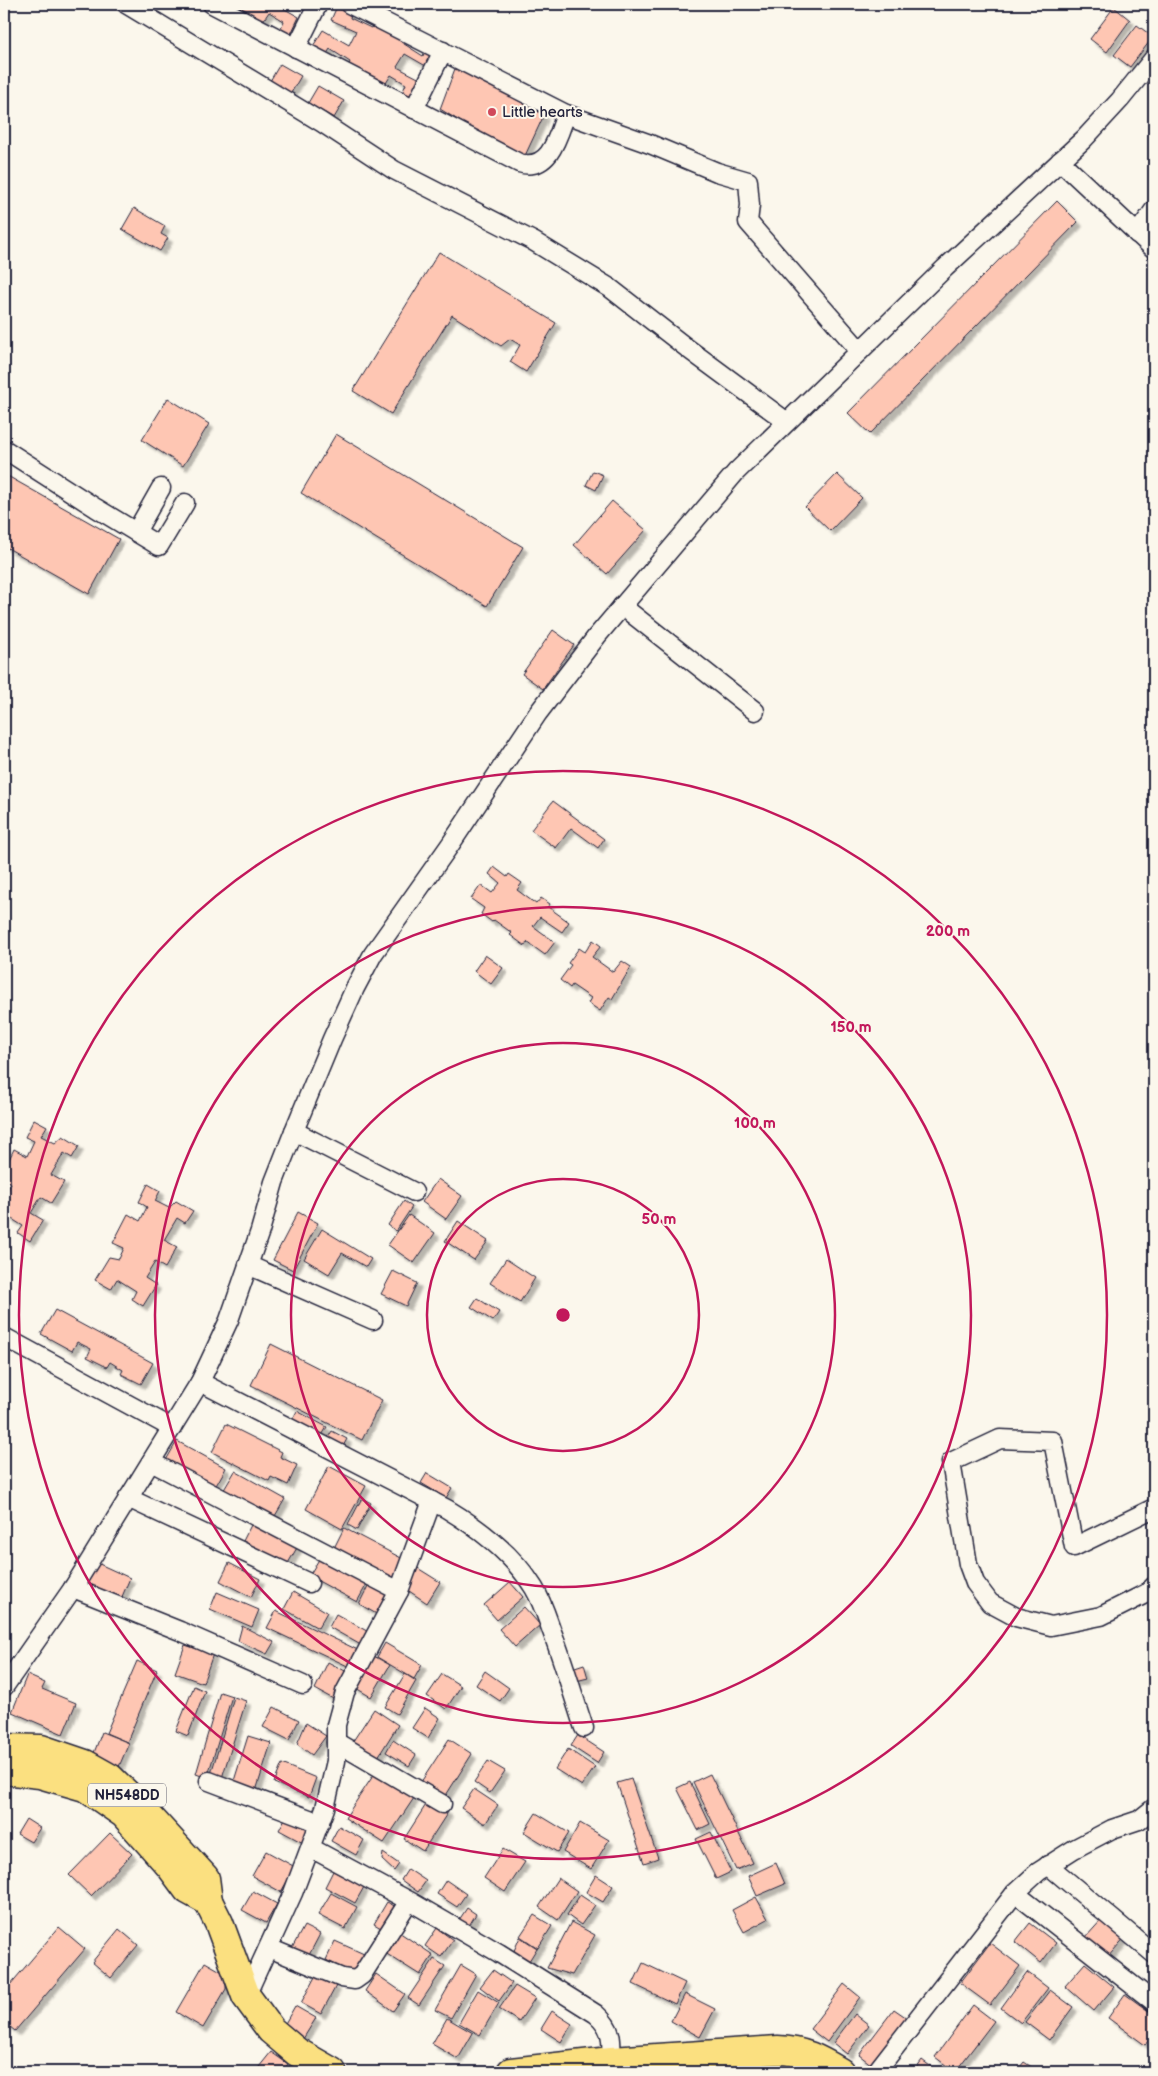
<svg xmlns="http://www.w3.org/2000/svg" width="1158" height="2076" viewBox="0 0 1158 2076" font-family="'Balsamiq Sans',sans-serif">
  <defs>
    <filter id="shadow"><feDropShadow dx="4.5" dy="4.5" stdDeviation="1" flood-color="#0004"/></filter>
  </defs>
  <rect width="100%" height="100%" fill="#fbf7ec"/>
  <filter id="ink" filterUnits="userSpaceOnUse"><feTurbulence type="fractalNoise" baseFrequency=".02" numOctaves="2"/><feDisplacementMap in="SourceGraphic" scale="10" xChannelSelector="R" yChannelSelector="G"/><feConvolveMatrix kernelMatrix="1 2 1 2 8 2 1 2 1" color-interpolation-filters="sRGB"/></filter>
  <g filter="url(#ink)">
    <g fill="#fec6b3" stroke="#22223b" filter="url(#shadow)">
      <path d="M226 4H276L299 17 290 36 280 30 284 21 269 12 261 24Z"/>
      <path d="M338 4 352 9 350 18 371 28 376 21 403 34 401 42 423 56 426 49 438 54 431 69 405 54 397 67 422 80 412 98 402 93 406 84 391 75 383 88 347 69 350 62 330 49 324 58 310 51 323 30 349 45 356 31 331 20Z"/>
      <path d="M1114 7 1130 20 1107 52 1090 39Z"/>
      <path d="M1137 25 1153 37 1130 67 1114 55Z"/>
      <path d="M280 64 301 76 291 93 270 81Z"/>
      <path d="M456 66 544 115 523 160 440 109Z"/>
      <path d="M318 86 344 101 334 118 308 103Z"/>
      <path d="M1057 201 1078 222 870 434 848 413Z"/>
      <path d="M134 208 165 226 161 234 168 238 160 251 122 229Z"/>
      <path d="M439 252 556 323 526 372 510 362 520 345 510 339 501 346 452 315 391 414 353 391Z"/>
      <path d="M168 398 209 424 183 466 142 440Z"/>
      <path d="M336 434 523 547 487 606 301 493Z"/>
      <path d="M593 471 603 475 596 490 586 485Z"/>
      <path d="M4 474 119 539 89 594 4 546Z"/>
      <path d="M837 474 862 498 830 531 805 507Z"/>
      <path d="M612 501 646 530 607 574 574 545Z"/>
      <path d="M553 630 574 645 543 689 522 674Z"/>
      <path d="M553 801 604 839 598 848 571 828 556 848 531 830Z"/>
      <path d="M494 867 507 877 509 874 522 883 517 890 536 904 541 898 550 904 548 907 569 922 562 932 540 917 533 926 555 942 545 955 527 942 525 946 510 935 512 933 494 920 492 922 481 914 484 908 471 899 481 885 492 893 500 883 489 874Z"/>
      <path d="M593 940 601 946 592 957 613 972 622 961 631 967 612 999 609 997 600 1011 588 1003 591 998 572 985 570 988 560 980 571 965 568 963 579 948 585 952Z"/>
      <path d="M485 955 503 968 491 984 474 971Z"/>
      <path d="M34 1119 47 1126 41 1136 55 1143 63 1136 79 1146 72 1158 64 1153 51 1175 64 1182 51 1203 41 1197 31 1213 43 1220 30 1241 18 1233 23 1226 4 1214V1194H6L11 1183 4 1180V1170L14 1149 27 1156 34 1141 25 1137Z"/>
      <path d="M438 1179 462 1196 446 1219 422 1202Z"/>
      <path d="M148 1184 160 1191 155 1201 169 1208 176 1201 193 1211 185 1223 177 1218 164 1240 177 1247 165 1268 155 1262 145 1278 156 1285 143 1306 132 1299 136 1291 117 1279 111 1289 95 1280 109 1257 119 1259 124 1248 113 1243 128 1214 140 1221 147 1207 139 1202Z"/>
      <path d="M404 1201 412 1207 396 1231 388 1225Z"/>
      <path d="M298 1212 318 1223 293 1270 273 1260Z"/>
      <path d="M409 1215 435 1233 414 1263 388 1245Z"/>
      <path d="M458 1221 488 1241 474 1260 445 1241Z"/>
      <path d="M322 1229 371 1259 366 1267 342 1253 329 1274 304 1259Z"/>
      <path d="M506 1259 535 1278 520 1302 490 1283Z"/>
      <path d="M393 1271 417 1283 406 1306 381 1294Z"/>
      <path d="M477 1298 499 1312 493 1321 471 1307Z"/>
      <path d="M55 1310 153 1363 141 1384 121 1374 123 1370 110 1362 107 1367 87 1357 91 1349 77 1342 72 1351 41 1334Z"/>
      <path d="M271 1344 382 1400 362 1440 251 1385Z"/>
      <path d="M297 1411 327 1427 321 1437 291 1422Z"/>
      <path d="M226 1424 282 1452 280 1457 297 1465 288 1485 271 1477 269 1481 212 1452Z"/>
      <path d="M332 1431 347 1439 342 1448 327 1439Z"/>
      <path d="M177 1441 226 1468 214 1489 165 1462Z"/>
      <path d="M329 1466 366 1486 342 1529 306 1509Z"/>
      <path d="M235 1471 285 1499 272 1521 222 1493Z"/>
      <path d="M427 1473 452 1488 446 1498 421 1483Z"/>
      <path d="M362 1498 371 1503 357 1530 348 1525Z"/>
      <path d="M253 1521 298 1546 287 1565 243 1541Z"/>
      <path d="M344 1528 405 1560 393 1582 333 1550Z"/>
      <path d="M321 1556 368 1582 357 1602 309 1576Z"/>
      <path d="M95 1562 130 1578 121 1599 86 1583Z"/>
      <path d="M229 1563 260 1579 251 1597 220 1581Z"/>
      <path d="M416 1567 440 1582 427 1603 403 1587Z"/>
      <path d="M370 1582 392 1594 380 1616 359 1604Z"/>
      <path d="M510 1582 523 1597 497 1620 484 1605Z"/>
      <path d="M217 1592 259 1610 252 1627 210 1609Z"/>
      <path d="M293 1592 327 1612 318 1628 284 1609Z"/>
      <path d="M524 1607 540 1625 515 1647 499 1629Z"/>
      <path d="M276 1611 362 1652 354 1669 267 1628Z"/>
      <path d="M336 1614 374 1635 366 1648 329 1627Z"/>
      <path d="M242 1626 274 1642 267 1654 238 1641Z"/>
      <path d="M385 1643 422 1665 414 1679 377 1657Z"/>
      <path d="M185 1645 213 1654 203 1683 175 1673Z"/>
      <path d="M372 1655 390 1665 371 1697 354 1687Z"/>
      <path d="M137 1661 157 1670 127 1742 106 1733Z"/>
      <path d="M328 1662 349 1673 335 1700 315 1689Z"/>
      <path d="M584 1664 588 1678 576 1681 572 1668Z"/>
      <path d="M485 1671 509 1688 500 1701 476 1685Z"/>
      <path d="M405 1674 416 1681 397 1714 385 1707Z"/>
      <path d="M442 1674 461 1686 446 1709 427 1696Z"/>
      <path d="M27 1675 45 1683 42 1689 76 1703 63 1734 12 1712Z"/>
      <path d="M194 1686 205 1691 188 1736 176 1731Z"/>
      <path d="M220 1692 232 1696 207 1778 196 1774Z"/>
      <path d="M234 1697 246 1701 221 1781 210 1777Z"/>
      <path d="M274 1707 299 1720 289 1740 263 1727Z"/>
      <path d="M425 1708 440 1718 428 1738 412 1728Z"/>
      <path d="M374 1709 398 1725 378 1757 353 1741Z"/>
      <path d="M306 1723 326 1736 312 1755 297 1744Z"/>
      <path d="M102 1732 129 1743 118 1769 92 1758Z"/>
      <path d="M578 1735 604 1752 597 1763 571 1746Z"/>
      <path d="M248 1736 271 1743 256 1791 233 1784Z"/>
      <path d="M449 1739 472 1754 443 1800 419 1785Z"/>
      <path d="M393 1740 416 1755 409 1766 386 1752Z"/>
      <path d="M568 1749 595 1767 582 1786 555 1769Z"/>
      <path d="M488 1761 505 1771 490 1793 474 1782Z"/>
      <path d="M282 1764 316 1778 309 1797 274 1783Z"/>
      <path d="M375 1773 414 1798 384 1843 345 1818Z"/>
      <path d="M710 1774 753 1863 736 1870 693 1782Z"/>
      <path d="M631 1779 658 1858 644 1863 617 1783Z"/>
      <path d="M690 1782 710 1824 698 1830 677 1788Z"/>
      <path d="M474 1789 498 1805 485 1824 461 1808Z"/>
      <path d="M429 1800 448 1812 423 1851 404 1839Z"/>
      <path d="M288 1813 314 1826 305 1844 279 1830Z"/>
      <path d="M536 1813 569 1833 557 1852 524 1832Z"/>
      <path d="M26 1819 40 1828 31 1842 17 1834Z"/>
      <path d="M580 1823 609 1840 591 1869 563 1852Z"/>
      <path d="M339 1826 364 1840 356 1855 331 1841Z"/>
      <path d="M711 1832 731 1872 716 1879 696 1839Z"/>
      <path d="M110 1833 132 1854 91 1896 69 1875Z"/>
      <path d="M503 1849 525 1862 505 1892 484 1878Z"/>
      <path d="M266 1851 295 1867 281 1892 252 1876Z"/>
      <path d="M383 1853 399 1864 394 1871 382 1860Z"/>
      <path d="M776 1863 785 1884 757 1896 748 1876Z"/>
      <path d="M408 1869 426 1881 418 1892 401 1880Z"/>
      <path d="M333 1871 364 1887 355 1903 325 1887Z"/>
      <path d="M596 1875 613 1886 603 1902 586 1892Z"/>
      <path d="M558 1878 577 1891 558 1920 539 1907Z"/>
      <path d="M446 1880 466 1894 457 1907 437 1894Z"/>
      <path d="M253 1891 277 1904 266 1923 242 1910Z"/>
      <path d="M331 1893 357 1907 345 1929 318 1915Z"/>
      <path d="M580 1895 595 1905 581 1925 567 1915Z"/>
      <path d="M756 1897 768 1919 744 1932 732 1910Z"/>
      <path d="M387 1902 400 1909 388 1932 374 1924Z"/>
      <path d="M467 1908 476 1914 467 1929 457 1923Z"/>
      <path d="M534 1915 552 1926 538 1948 520 1936Z"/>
      <path d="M1104 1917 1126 1936 1107 1958 1085 1938Z"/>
      <path d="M571 1922 595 1935 572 1975 547 1968Z"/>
      <path d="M1030 1923 1056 1943 1041 1963 1015 1942Z"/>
      <path d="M304 1926 320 1934 308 1957 292 1948Z"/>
      <path d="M59 1927 85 1949 15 2031 4 2022V1992Z"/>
      <path d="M437 1928 453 1940 441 1957 425 1946Z"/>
      <path d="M119 1929 138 1945 111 1978 92 1962Z"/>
      <path d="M396 1930 433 1955 420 1975 382 1951Z"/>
      <path d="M520 1937 537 1948 529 1961 513 1953Z"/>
      <path d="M335 1941 364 1954 354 1974 326 1960Z"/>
      <path d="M990 1943 1020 1966 990 2005 960 1983Z"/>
      <path d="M434 1959 445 1966 419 2005 408 1998Z"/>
      <path d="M205 1962 226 1974V1989L203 2028 176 2012Z"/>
      <path d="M643 1963 685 1983 675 2004 633 1984Z"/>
      <path d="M1085 1963 1114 1987 1094 2011 1065 1986Z"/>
      <path d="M461 1965 476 1974 451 2018 435 2010Z"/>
      <path d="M493 1970 512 1983 499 2001 480 1987Z"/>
      <path d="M1027 1972 1048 1988 1021 2023 1001 2008Z"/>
      <path d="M376 1974 405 1994 393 2011 365 1991Z"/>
      <path d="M316 1975 336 1986 321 2014 301 2003Z"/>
      <path d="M844 1984 860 1997 827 2042 810 2029Z"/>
      <path d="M515 1986 535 1998 519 2022 499 2009Z"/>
      <path d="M478 1990 499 2003 480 2035 459 2023Z"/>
      <path d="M1050 1990 1073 2007 1049 2040 1025 2022Z"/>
      <path d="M685 1994 715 2009 700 2037 671 2021Z"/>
      <path d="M1125 1994 1154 2015V2033L1145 2045 1108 2018Z"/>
      <path d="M973 2005 994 2021 955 2072 935 2057Z"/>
      <path d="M295 2006 316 2018 303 2039 283 2027Z"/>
      <path d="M894 2009 907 2018 872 2065 859 2055Z"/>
      <path d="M552 2011 572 2024 561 2042 541 2029Z"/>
      <path d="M855 2014 869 2025 847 2054 833 2043Z"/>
      <path d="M447 2018 473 2033 458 2059 432 2044Z"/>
      <path d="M271 2052 288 2064 282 2072H255Z"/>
      <path d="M922 2060 938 2072H913Z"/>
      <path d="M1024 2062 1039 2072H1016Z"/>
    </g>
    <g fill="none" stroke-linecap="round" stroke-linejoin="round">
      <defs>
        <g id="street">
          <path d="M126 4 321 122 394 170 533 241 610 288 687 348 787 422"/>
          <path d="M212 4 519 163C550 172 558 136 566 114"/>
          <path d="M349 4 566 114 650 144 717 172 748 181 750 205 748 222 860 351"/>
          <path d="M296 48 318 4"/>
          <path d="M414 109 443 51"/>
          <path d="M1060 161 1154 249"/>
          <path d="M1137 234 1154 210"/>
          <path d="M4 449 96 508 159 546 185 503"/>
          <path d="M136 532 161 488"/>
          <path d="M622 606 755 711"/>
          <path d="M294 1131 414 1192"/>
          <path d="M248 1265 373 1320"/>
          <path d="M4 1337 172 1428"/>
          <path d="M200 1382 447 1509C480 1529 513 1554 534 1588 543 1603 548 1621 554 1637 565 1667 574 1698 584 1728"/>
          <path d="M151 1462 399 1591"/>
          <path d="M128 1498 309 1583"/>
          <path d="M1154 1508 1074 1547 1053 1441 1000 1439 951 1462 968 1564 975 1583 990 1603 1016 1617 1051 1626 1101 1616 1147 1593 1154 1586"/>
          <path d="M73 1588 180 1631 303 1685"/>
          <path d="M4 1687 73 1588 200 1382 229 1320 260 1231 274 1182 294 1131 332 1039 355 988 373 954 450 845 538 713 597 636 736 472 945 268 1084 139 1120 100 1154 58"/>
          <path d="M336 1742 442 1804"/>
          <path d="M209 1781 320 1823"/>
          <path d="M311 1848 413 1903 499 1953 596 2014C613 2029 612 2040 611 2061"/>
          <path d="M1048 1865 1154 1954"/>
          <path d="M1015 1893 1154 2002"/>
          <path d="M269 1948 342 1978 355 1980 362 1975 409 1901"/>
          <path d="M246 1996 293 1893 325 1808 336 1761V1725L345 1692 399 1591 432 1501"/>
          <path d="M799 2072 800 2052"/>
          <path d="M876 2072 1015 1893 1038 1872 1074 1849 1112 1829 1139 1820 1154 1808"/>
        </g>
        <g id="highway">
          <path d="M4 1748 41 1749 85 1764 110 1778 140 1807 205 1878 208 1901"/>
          <path d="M4 1770 40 1774 85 1787 124 1814 171 1867 188 1890 208 1901 219 1923 246 1996 271 2030 297 2052 332 2072"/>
          <path d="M511 2072 611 2061 778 2050C804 2051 818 2059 840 2072"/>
        </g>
      </defs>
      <use href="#street" stroke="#22223b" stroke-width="21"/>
      <use href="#highway" stroke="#22223b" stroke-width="31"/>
      <use href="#street" stroke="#fbf7ec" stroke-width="18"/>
      <use href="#highway" stroke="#fbe080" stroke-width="28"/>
    </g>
  </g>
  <g fill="none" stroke="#c2185b" stroke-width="2.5">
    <circle cx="563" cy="1315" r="136"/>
    <circle cx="563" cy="1315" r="272"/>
    <circle cx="563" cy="1315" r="408"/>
    <circle cx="563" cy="1315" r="544"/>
  </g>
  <circle fill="#d1495b" stroke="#fbf7ec" stroke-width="2" cx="492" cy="112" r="5"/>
  <g text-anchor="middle" stroke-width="4" stroke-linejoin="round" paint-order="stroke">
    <rect fill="#fbf7ec" stroke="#636270" stroke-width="1" x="88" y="1783.5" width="78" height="23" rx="4"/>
    <g font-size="14" font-weight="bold" fill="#22223b">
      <text x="127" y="1800">NH548DD</text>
    </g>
    <g font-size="15" fill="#22223b" stroke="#fbf7ec" text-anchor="start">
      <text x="502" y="117">Little hearts</text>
    </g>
  </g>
  <circle cx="563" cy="1315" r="8" fill="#c2185b" stroke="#fbf7ec" stroke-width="2.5"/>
  <g font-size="15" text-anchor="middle" font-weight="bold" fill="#c2185b" stroke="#fbf7ec" stroke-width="4" stroke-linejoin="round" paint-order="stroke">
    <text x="948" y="936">200 m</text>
    <text x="851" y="1032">150 m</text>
    <text x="755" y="1128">100 m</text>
    <text x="659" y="1224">50 m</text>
  </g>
  <rect width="1158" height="2076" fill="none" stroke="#fbf7ec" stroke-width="20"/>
  <rect x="10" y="10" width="1138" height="2056" fill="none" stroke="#22223b" stroke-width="2" filter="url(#ink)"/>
</svg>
